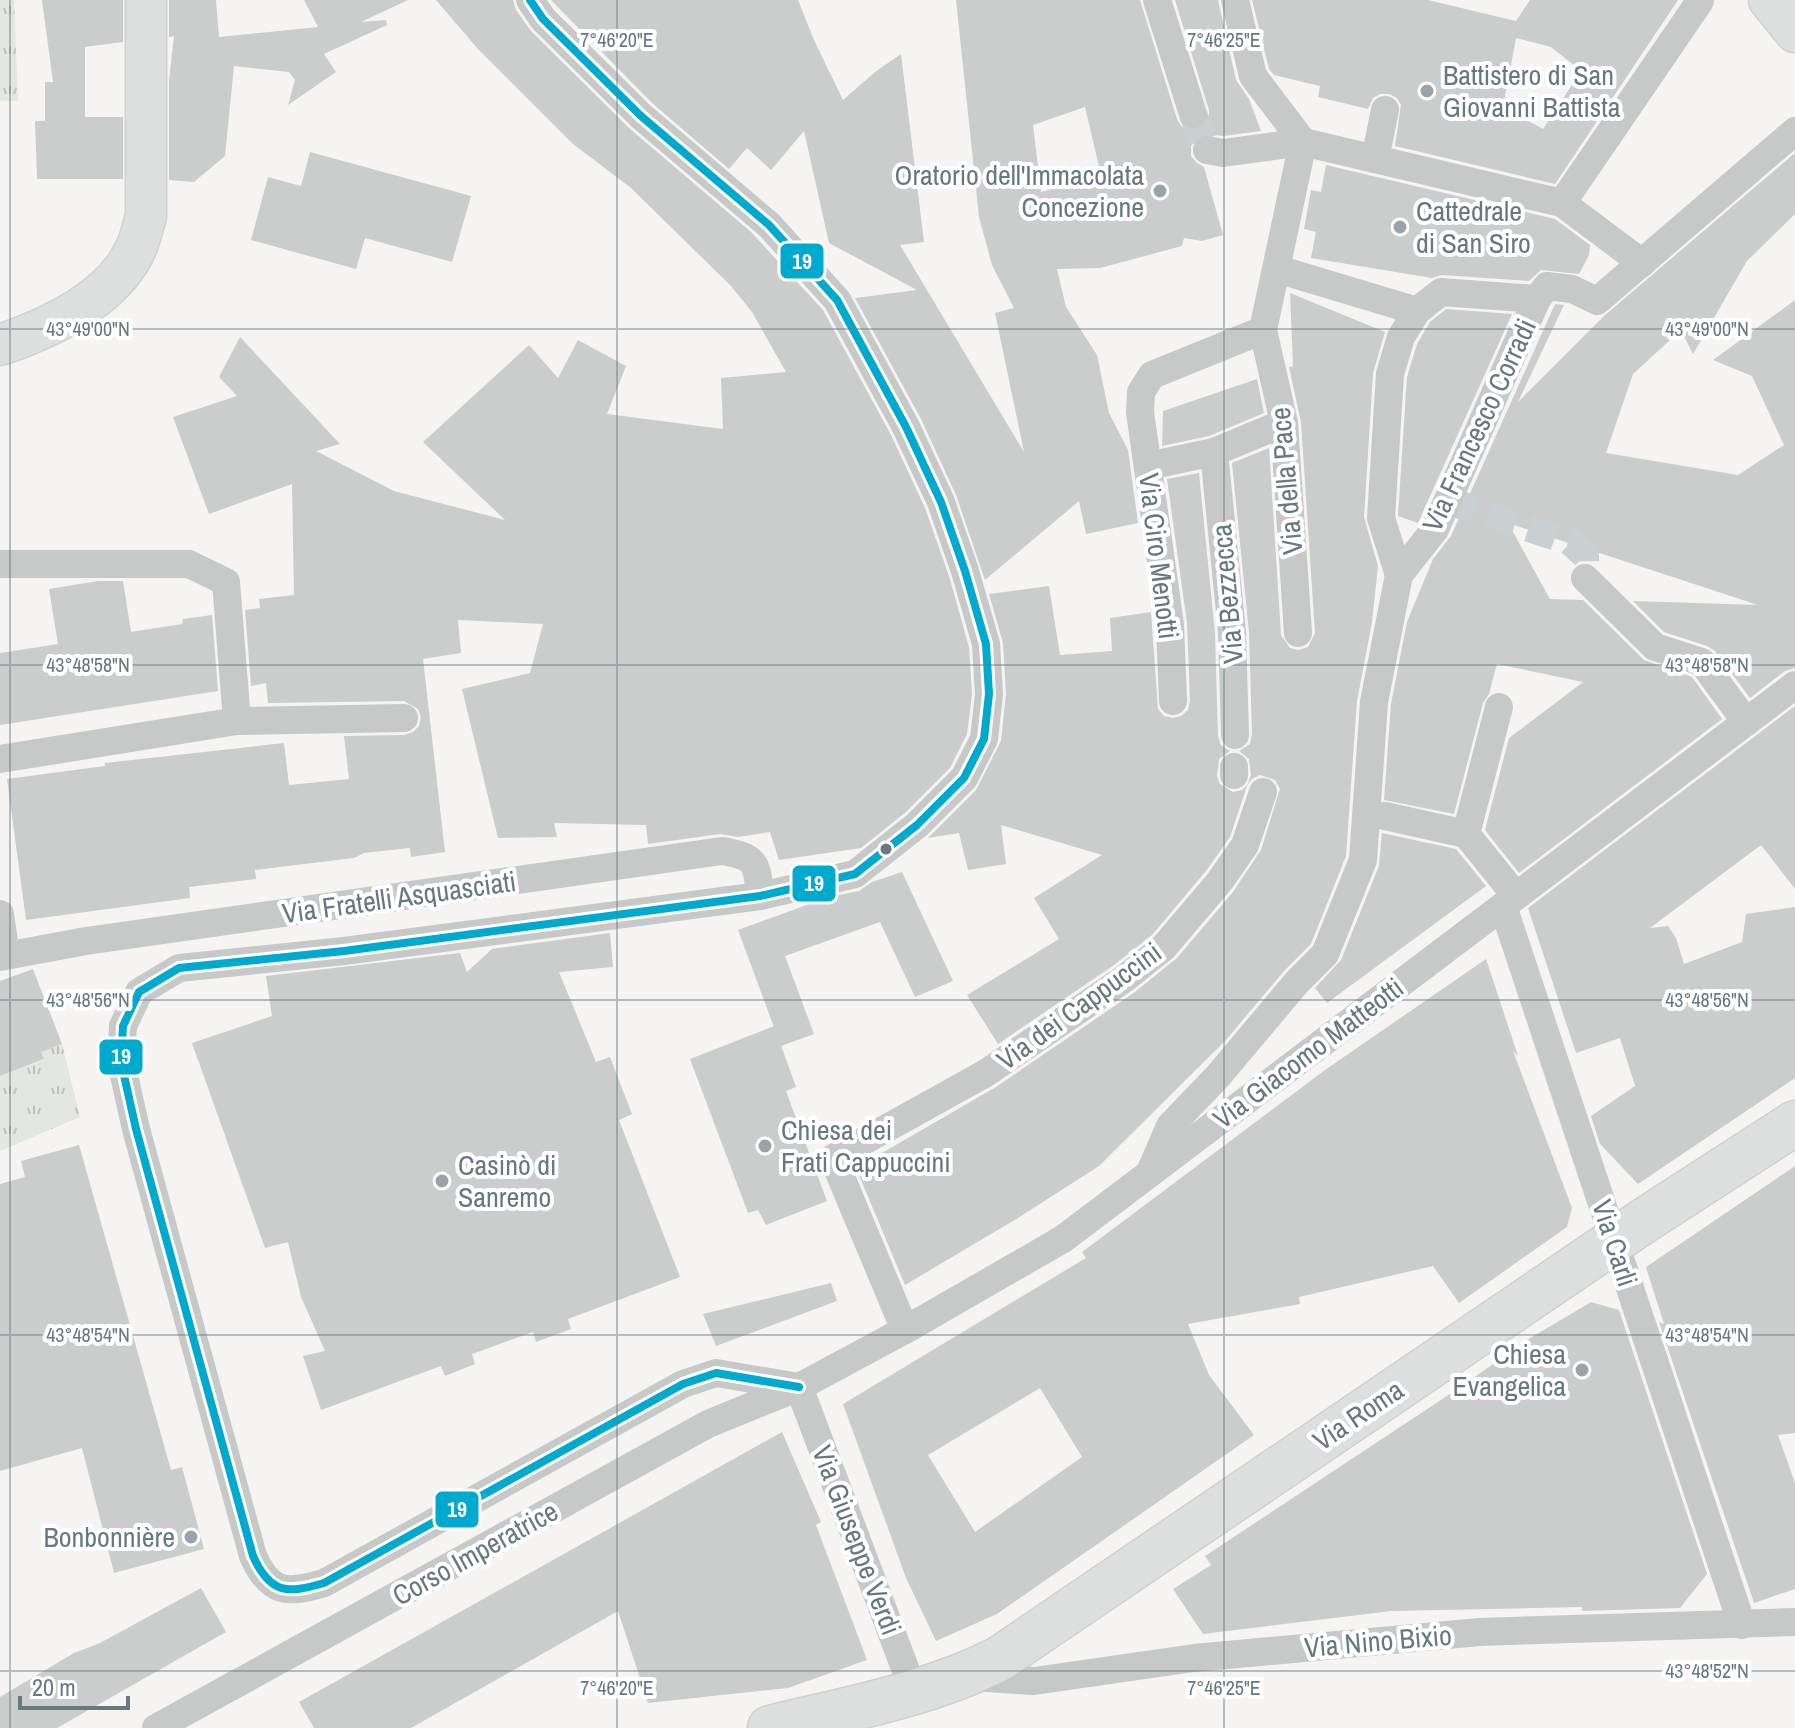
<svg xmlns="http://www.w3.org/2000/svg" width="1795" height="1728" viewBox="0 0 1795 1728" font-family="'Archivo Narrow',sans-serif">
  <defs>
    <pattern id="grass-tufts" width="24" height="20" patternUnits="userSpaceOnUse" patternTransform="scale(2)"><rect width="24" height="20" fill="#e3e6e1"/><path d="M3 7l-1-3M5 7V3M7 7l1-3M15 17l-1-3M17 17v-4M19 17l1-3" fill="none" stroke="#bcbfbc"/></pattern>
  </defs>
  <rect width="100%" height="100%" fill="#f5f4f3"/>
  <g fill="url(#grass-tufts)">
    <path d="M0 0H14L18 101H0Z"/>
    <path d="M62 1044 80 1117 0 1151V1076L44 1060 41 1052Z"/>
  </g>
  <g fill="#cbcccc" fill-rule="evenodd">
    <path d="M42 0H123V42L85 47V117H123V179H37L35 121H45V82H53Z"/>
    <path d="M169 0H216L219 37 318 27 304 0H408L361 22 386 20 387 25 324 54 336 72 288 105 295 80 289 72 234 66 225 156 194 182 169 180V80L174 36 169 37Z"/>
    <path d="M436 0H513L516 10 531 31 629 128 751 232 823 310 891 435 925 508 949 576 969 647 972 694 967 734 950 768 906 812 861 848 779 860 770 832 738 837 720 834 648 844 646 825 554 823 557 837 498 838 462 689 530 673 543 624 458 620 461 653 423 659 445 852 411 857 410 848 364 853 354 858 255 870 256 879 189 887 190 898 26 920 7 779 105 766V763L284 743 289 785 349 779 344 736 404 735 413 732 419 726 421 717 418 709 404 701 268 703 266 683 251 686 245 610 260 608 259 599 294 595 292 484 209 514 173 417 237 396 219 377 240 337 340 444 316 451 394 491 505 520 423 442 529 345 558 378 578 340 626 366 607 414 723 429 721 378 786 372 752 312 731 286 631 188 573 144 478 49Z"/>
    <path d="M551 0H798L814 40 843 100 875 72 901 54 924 242 900 245 1024 452 995 313 1014 308 992 265 979 217 956 0H1140L1177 119 1182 127 1190 131 1205 126 1209 118V110L1175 0H1218L1236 80 1249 99 1261 131 1223 136 1202 134 1195 138 1191 146V156L1197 163 1204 167 1223 235 1202 241 1184 238 1182 246 1100 268 1057 269 1066 307 1097 355 1109 413 1128 450 1138 523 1086 534 1079 501 985 580 956 495 921 419 855 298 917 290 829 243 804 131 771 170 747 148 729 169 652 103ZM1085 107 1101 175 1041 192 1033 125Z"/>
    <path d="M1252 0H1428L1516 21 1530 0H1678L1555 184 1395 146 1401 105 1397 98 1389 94H1380L1373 98 1368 109 1318 97 1320 86 1274 75 1269 69ZM1516 38 1551 47 1581 71 1543 129 1503 107Z"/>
    <path d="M310 152 471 196 452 262 365 238 356 269 251 240 268 177 301 186Z"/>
    <path d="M1795 153V214L1747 261 1693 354 1681 330 1633 374 1606 453 1738 475 1784 445 1752 376 1713 360 1795 300V668L1785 671 1750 698 1715 651 1707 646 1664 632 1633 601 1758 605 1508 523 1550 599 1583 600 1644 660 1692 677 1722 719 1519 873 1485 830 1509 738 1583 682 1497 664 1489 694 1483 703 1454 814 1384 800 1391 704 1407 622 1433 559 1451 536 1555 304 1564 305 1518 402 1604 316Z"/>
    <path d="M1326 165 1555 219 1590 245 1589 255 1579 274 1541 270 1529 281 1442 275 1432 278 1311 258 1316 232 1304 229 1311 190 1321 192Z"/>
    <path d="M1290 293 1385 332 1373 373 1364 517 1378 566 1372 622 1357 701 1346 856 1311 944 1284 971 1226 1040 1099 1166 1018 1218 905 1285 856 1168 996 1087 1135 992 1177 958 1233 892 1261 850 1280 789 1275 780 1260 775 1252 779 1247 786 1230 837 1206 871 1152 935 1114 965 998 1044 967 995 1059 939 1034 898 1102 855 1001 825 1006 864 968 870 959 833 928 838 976 790 1001 741 1006 693 1003 643 989 594 1049 586 1060 655 1112 651 1110 618 1151 612 1158 709 1164 716 1173 718 1181 716 1188 710 1190 700 1187 623 1167 479 1199 473 1215 633 1218 736 1221 745 1230 751 1219 759 1217 776 1220 784 1233 792 1242 790 1248 784 1251 775 1249 759 1239 751 1250 744 1252 734 1249 632 1232 463 1269 448 1281 635 1290 648 1298 650 1308 647 1315 633 1301 422 1289 367 1293 366Z"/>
    <path d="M1446 309 1512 314 1418 523 1398 516 1407 377 1417 344 1430 322Z"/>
    <path d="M1257 379 1264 413 1209 436 1162 446 1163 411Z"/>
    <path d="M98 581H123L131 632 182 624 183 619 212 615 218 691 0 725V653L58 644 49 589Z"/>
    <path d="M1795 706V889L1761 845 1650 928 1668 926 1676 938 1684 964 1742 942 1746 914 1795 907V1078L1638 1184 1600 1144 1591 1116 1635 1086 1620 1038 1576 1053 1528 908Z"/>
    <path d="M1382 833 1456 849 1486 886 1327 1003 1315 988 1341 960 1379 866Z"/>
    <path d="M902 872 953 981 915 997 880 922 785 956 814 1034 781 1046 738 930 829 897 859 891 872 882Z"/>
    <path d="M610 933 613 967 559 972 596 1062 610 1057 632 1114 619 1120 680 1277 568 1319 571 1329 536 1342 533 1332 472 1354 475 1364 445 1376 441 1366 321 1410 303 1356 325 1351 301 1297 288 1242 265 1248 192 1043 272 1016 266 976 460 953 467 972 492 949Z"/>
    <path d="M1486 959 1518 1056 1513 1051 1572 1208 1567 1227 1459 1303 1433 1266 1299 1297 1300 1304 1188 1324 1209 1375 1254 1435 997 1614 936 1641 906 1578 843 1404 1086 1258 1082 1252 1325 1070ZM1040 1388 1082 1457 975 1532 928 1455Z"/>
    <path d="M33 969 62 1044 41 1052 44 1059 0 1076V981Z"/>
    <path d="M774 1026 796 1087 786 1091 827 1201 766 1225 758 1210 748 1213 690 1059Z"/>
    <path d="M79 1145 171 1470 182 1467 204 1549 114 1573 82 1448 0 1471V1184L25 1177 21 1161Z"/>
    <path d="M1795 1166V1433L1778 1435 1795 1483V1589L1754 1603 1659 1322 1664 1324 1646 1267Z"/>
    <path d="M831 1283 837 1301 716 1346 703 1314Z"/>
    <path d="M1591 1302 1619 1310 1707 1574 1680 1608 1582 1611V1607L1391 1611 1203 1634 1173 1589 1211 1565 1205 1556 1459 1388 1527 1340Z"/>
    <path d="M782 1432 821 1522 816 1525 867 1660 788 1688 648 1703 618 1611 411 1728H314L299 1702Z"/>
    <path d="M201 1588 226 1632 57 1728H0V1697L74 1653 100 1643Z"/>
  </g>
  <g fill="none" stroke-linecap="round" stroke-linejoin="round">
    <g stroke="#cacfd1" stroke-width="28" stroke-dasharray="28 14" stroke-linecap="butt">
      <path d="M1193 114 1207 150"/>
      <path d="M1449 501 1571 542 1585 555V578"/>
    </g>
    <defs>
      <g id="secondary">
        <path d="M1769 0 1795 32"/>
        <path d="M0 345C50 328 115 298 137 246 141 236 143 226 146 216V0"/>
      </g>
      <path id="primary" d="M770 1728C847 1709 928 1695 999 1659L1642 1222 1795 1123"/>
    </defs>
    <use href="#secondary" stroke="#d0d1d1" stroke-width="43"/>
    <use href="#primary" stroke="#d0d0d0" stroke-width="47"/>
    <g stroke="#c7c9c9" stroke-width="28">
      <path d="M530 0 543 19 641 116 769 225 837 300 906 427 941 502 965 571 986 644 989 694 984 739 964 778 917 825 855 874 760 896 344 951 179 968 139 992 123 1026 121 1062 136 1129 253 1556C270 1594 287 1594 324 1583L683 1384 716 1373 799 1387"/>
      <path d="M1157 0 1193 114"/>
      <path d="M1207 150 1223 153 1303 142 1253 76 1235 0"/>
      <path d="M1375 159 1385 110"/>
      <path d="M1562 203 1700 1"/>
      <path d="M1277 269 1417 311"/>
      <path d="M1214 452 1232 632 1235 735"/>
      <path d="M1148 466 1214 452 1284 423"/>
      <path d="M0 564H189L226 582 237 721"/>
      <path d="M1399 575 1381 518 1390 374 1401 337 1417 311 1441 292 1537 299"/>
      <path d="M1585 578 1655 647 1702 662 1746 722"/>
      <path d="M1298 633 1284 423 1263 330 1303 142 1562 203 1642 263"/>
      <path d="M1173 701 1170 625 1140 412 1141 392 1152 375 1263 330"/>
      <path d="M0 759 237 721 404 718"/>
      <path d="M1234 775V767"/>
      <path d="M1385 816 1466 834 1516 896"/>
      <path d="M1466 834 1499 707"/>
      <path d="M1503 906 1742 1625"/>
      <path d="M0 914 6 955"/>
      <path d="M0 957 86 941 722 851C757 857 757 863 760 896"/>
      <path d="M1150 1172 1170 1126 1218 1076 1297 982 1325 954 1363 860 1374 702 1399 575 1435 529 1537 299 1547 286 1572 289 1597 301 1795 131"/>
      <path d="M905 1330 833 1158 986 1073 1124 979 1164 947 1220 881 1245 845 1263 792"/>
      <path d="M799 1387 914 1692"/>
      <path d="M969 1677 1034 1681 1194 1658 1480 1632 1795 1622"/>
      <path d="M156 1728 708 1424 799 1387 905 1330 1063 1239 1795 685"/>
    </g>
    <use href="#secondary" stroke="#dddede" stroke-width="40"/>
    <use href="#primary" stroke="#dddede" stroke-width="44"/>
    <defs>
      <path id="bus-1" d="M530 0 543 19 641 116 769 225 837 300 906 427 941 502 965 571 986 644 989 694 984 739 964 778 917 825 855 874 760 896 344 951 179 968 139 992 123 1026 121 1062 136 1129 253 1556C270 1594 287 1594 324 1583L683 1384 716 1373 799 1387"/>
    </defs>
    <use href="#bus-1" stroke="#fff" stroke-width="14"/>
    <use href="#bus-1" stroke="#00a9ce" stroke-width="8"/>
  </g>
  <path fill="none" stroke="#677881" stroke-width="2" stroke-opacity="0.45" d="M10 0V1728M617 0V1728M1224 0V1728M0 329H1795M0 665H1795M0 1000H1795M0 1335H1795M0 1671H1795"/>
  <g fill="#99a3a9" stroke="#fff" stroke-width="3">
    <circle cx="1427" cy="91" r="8"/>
    <circle cx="1160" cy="191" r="8"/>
    <circle cx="1400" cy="227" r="8"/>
    <circle cx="765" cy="1146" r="8"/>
    <circle cx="442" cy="1181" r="8"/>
    <circle cx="1582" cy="1370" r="8"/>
    <circle cx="191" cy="1537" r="8"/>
  </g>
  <circle fill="#677881" stroke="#fff" stroke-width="3" cx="886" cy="849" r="7"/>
  <g text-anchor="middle" stroke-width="8" stroke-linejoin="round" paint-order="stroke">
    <g font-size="28" fill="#677881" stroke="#fff" text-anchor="start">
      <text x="1443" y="85">Battistero di San<tspan x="1443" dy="32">Giovanni Battista</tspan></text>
      <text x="1144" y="185" text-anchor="end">Oratorio dell'Immacolata<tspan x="1144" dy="32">Concezione</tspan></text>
      <text x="1416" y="221">Cattedrale<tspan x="1416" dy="32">di San Siro</tspan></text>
      <text x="781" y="1140">Chiesa dei<tspan x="781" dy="32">Frati Cappuccini</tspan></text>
      <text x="458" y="1175">Casinò di<tspan x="458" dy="32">Sanremo</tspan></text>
      <text x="1566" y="1364" text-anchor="end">Chiesa<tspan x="1566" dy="32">Evangelica</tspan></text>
      <text x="175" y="1547" text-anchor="end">Bonbonnière</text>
    </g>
    <g font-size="28" fill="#677881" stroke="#fff">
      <text transform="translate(1479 425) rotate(-65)" y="10">Via Francesco Corradi</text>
      <text transform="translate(1286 481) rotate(-95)" y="10">Via della Pace</text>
      <text transform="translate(1159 556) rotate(83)" y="10">Via Ciro Menotti</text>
      <text transform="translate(1227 594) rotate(-95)" y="10">Via Bezzecca</text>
      <text transform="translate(399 897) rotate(-8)" y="10">Via Fratelli Asquasciati</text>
      <text transform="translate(1079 1006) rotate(-36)" y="10">Via dei Cappuccini</text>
      <text transform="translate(1308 1053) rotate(-37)" y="10">Via Giacomo Matteotti</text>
      <text transform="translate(1615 1243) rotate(72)" y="10">Via Carli</text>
      <text transform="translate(1358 1415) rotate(-34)" y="10">Via Roma</text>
      <text transform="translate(857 1540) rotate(69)" y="10">Via Giuseppe Verdi</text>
      <text transform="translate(475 1553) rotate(-29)" y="10">Corso Imperatrice</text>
      <text transform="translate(1378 1641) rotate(-5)" y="10">Via Nino Bixio</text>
    </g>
  </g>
  <g font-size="20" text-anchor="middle" fill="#677881" stroke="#fff" stroke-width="8" stroke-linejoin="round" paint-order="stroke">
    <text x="617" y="47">7°46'20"E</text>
    <text x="1224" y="47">7°46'25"E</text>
    <text x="88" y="336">43°49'00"N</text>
    <text x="1707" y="336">43°49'00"N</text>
    <text x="88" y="672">43°48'58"N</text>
    <text x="1707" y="672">43°48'58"N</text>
    <text x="88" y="1007">43°48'56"N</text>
    <text x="1707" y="1007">43°48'56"N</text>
    <text x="88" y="1342">43°48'54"N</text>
    <text x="1707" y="1342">43°48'54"N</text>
    <text x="1707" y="1678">43°48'52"N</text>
    <text x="617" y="1695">7°46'20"E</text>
    <text x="1224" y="1695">7°46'25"E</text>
  </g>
  <g stroke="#fff" stroke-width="3">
    <rect x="779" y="242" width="46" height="38" rx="8" fill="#00a9ce"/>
    <rect x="791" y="864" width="46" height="39" rx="8" fill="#00a9ce"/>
    <rect x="98" y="1038" width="46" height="38" rx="8" fill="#00a9ce"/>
    <rect x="434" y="1490" width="46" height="39" rx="8" fill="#00a9ce"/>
  </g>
  <g font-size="22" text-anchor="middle" font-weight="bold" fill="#fff">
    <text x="802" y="269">19</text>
    <text x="814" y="891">19</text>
    <text x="121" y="1064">19</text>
    <text x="457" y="1517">19</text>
  </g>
  <path d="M20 1696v12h108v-12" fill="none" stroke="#677881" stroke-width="4"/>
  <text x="32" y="1696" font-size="24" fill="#677881" stroke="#ffffff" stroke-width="6" paint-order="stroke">20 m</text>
</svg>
